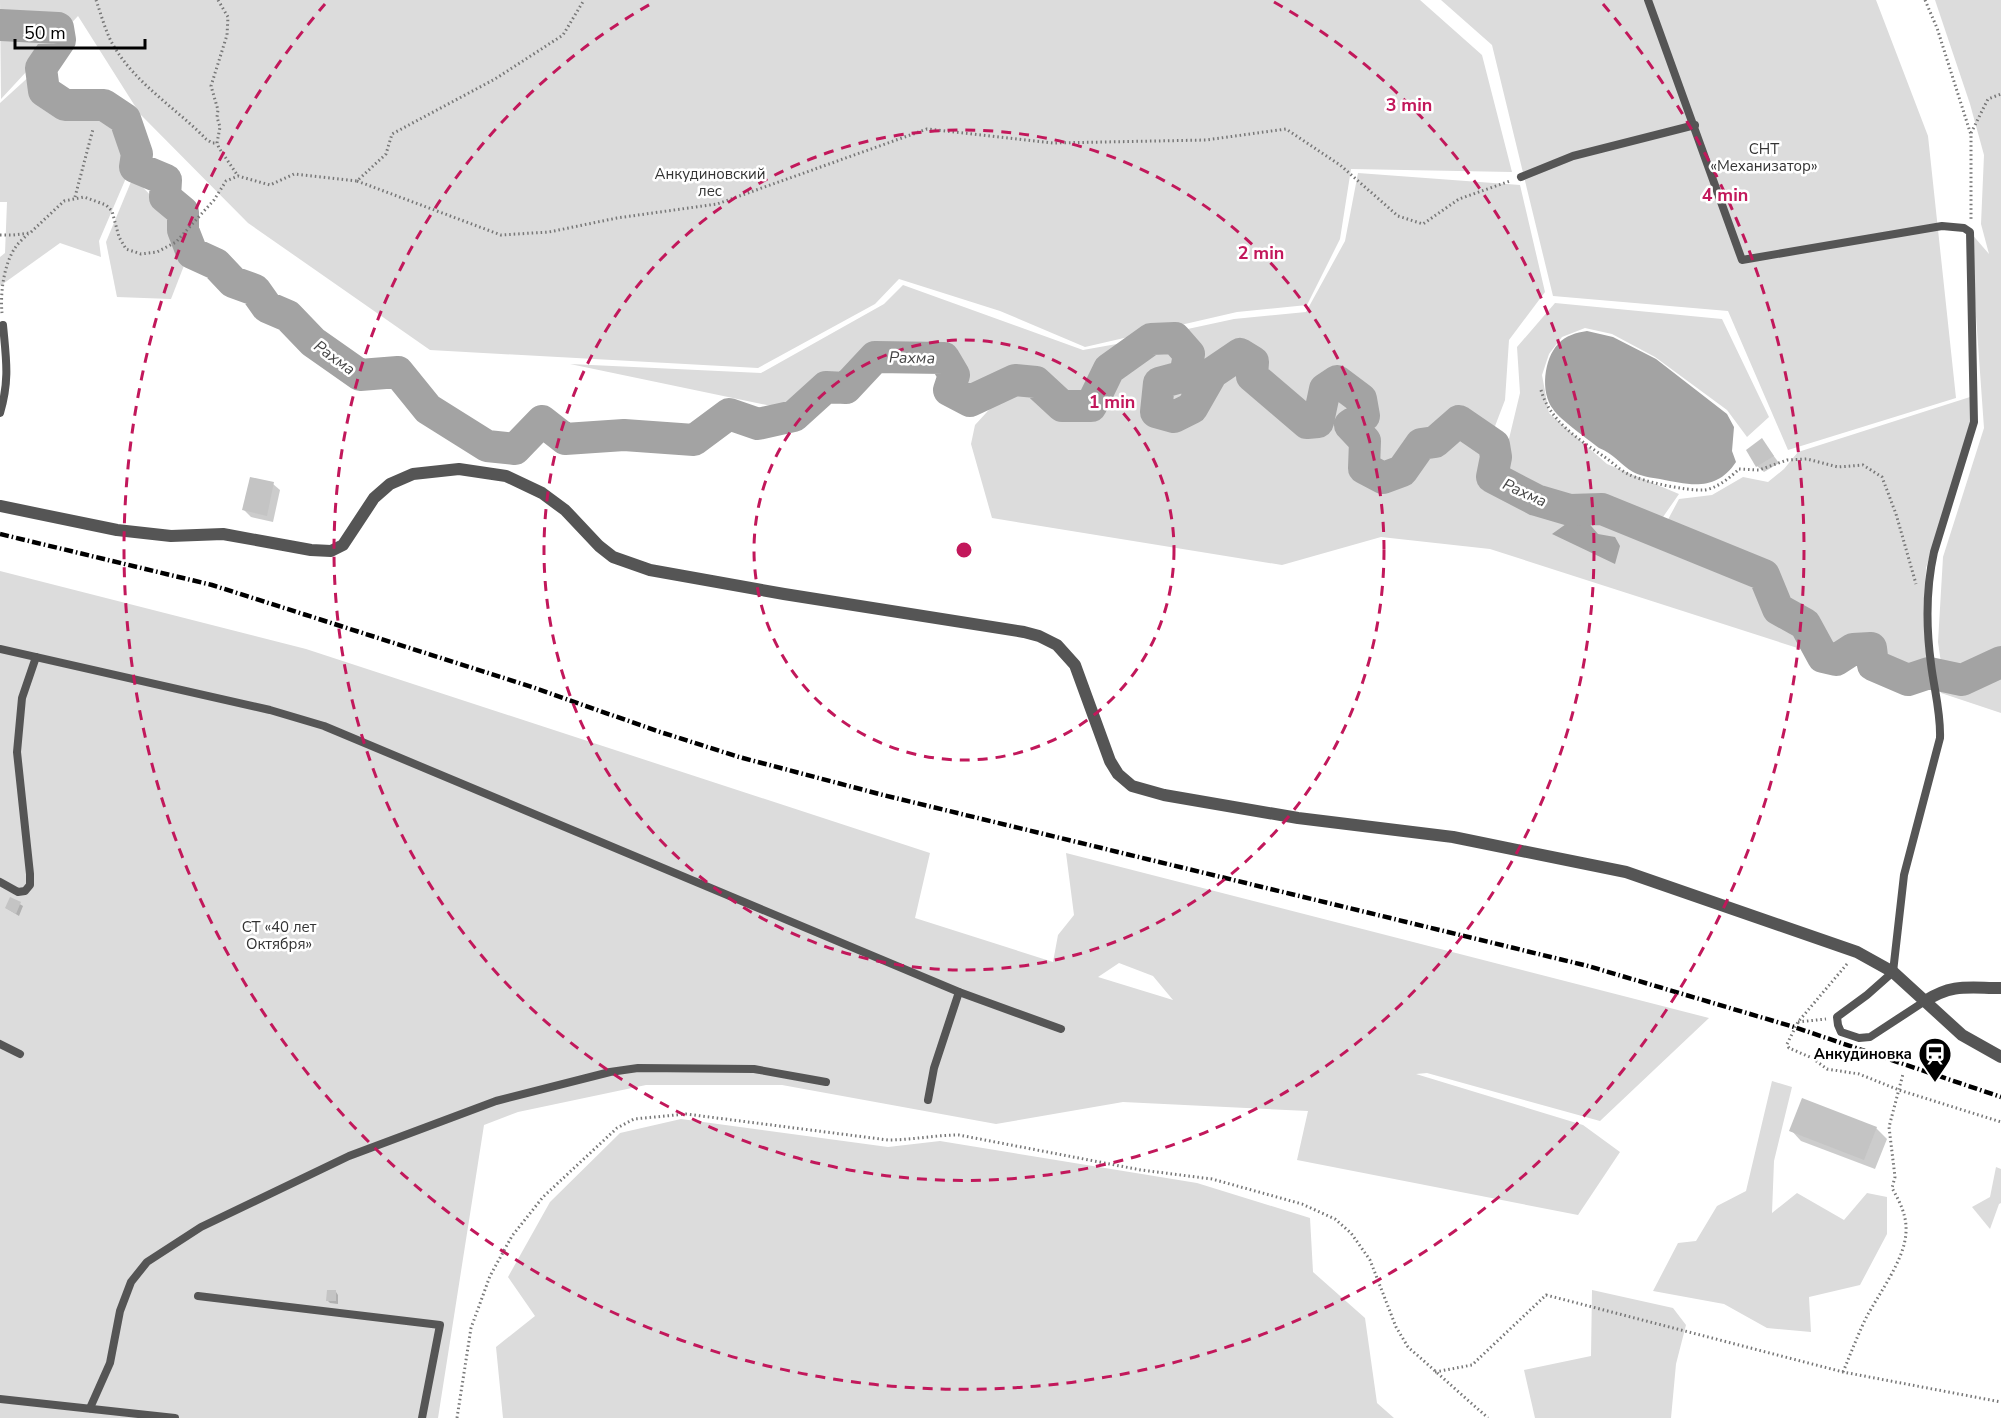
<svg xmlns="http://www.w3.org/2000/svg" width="2001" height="1418" viewBox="0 0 2001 1418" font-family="'Nunito Sans',sans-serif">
  <rect width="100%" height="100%" fill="#fff"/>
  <g fill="#dcdcdc" fill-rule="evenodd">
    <path d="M0 0H1420L1482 55 1512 172 1351 169 1340 239 1307 305 1237 312 1085 347 1000 311 899 279 875 304 758 368 430 350 248 223 140 114 78 16 1 99Z"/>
    <path d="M1441 0H1876L1928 136 1956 398 1788 450 1728 311 1553 296 1492 45Z"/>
    <path d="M1935 0H2001V655C1979 670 1967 673 1942 670L1938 642 1943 557 1984 428 1970 232 1989 254 1981 224 1984 155 1970 104Z"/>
    <path d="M33 73 36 91 58 109 104 111 127 145 129 171 99 241 101 257 60 243 0 286V257L5 253 7 202H0V103Z"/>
    <path d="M1358 173 1520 185 1545 292 1509 340 1505 400 1492 434 1456 416 1432 434 1415 441 1390 468 1373 461 1372 440 1362 430 1374 417 1368 398 1339 373 1324 379 1308 414 1260 373V360L1244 347 1215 361 1188 397 1173 402 1169 391 1195 377 1198 348 1183 330 1234 319 1306 312 1345 241Z"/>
    <path d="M133 177 175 221 185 263 171 299 117 297 106 242Z"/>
    <path d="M903 285 1083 350 1139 340 1097 371 1083 399 1064 398 1037 375 1010 373 972 392 956 387 960 372 948 351H871L843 381 822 382 791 410 570 364 761 373 884 304Z"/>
    <path d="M1555 303 1722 319 1769 417 1747 437 1727 410 1655 357 1612 334 1585 328 1562 337 1549 354 1542 375 1549 413 1607 464 1679 494 1663 517 1582 499 1543 493 1505 472 1508 443 1520 393 1517 347Z"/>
    <path d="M1160 347 1177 357 1174 370 1151 379 1149 417 1176 423 1197 416 1220 377 1241 368 1243 378 1304 429 1324 426 1337 393 1354 413 1343 426 1356 444 1359 470 1376 482 1395 483 1425 449 1440 447 1461 430 1488 452 1486 482 1565 514 1602 518 1758 582 1771 610 1800 628 1810 652 1490 549 1381 537 1282 565 992 518 971 444 975 425 1008 389 1034 390 1061 415 1097 413 1118 370Z"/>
    <path d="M1970 397 1971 423 1926 568 1924 629 1927 667 1908 673 1880 661 1875 645 1854 643 1836 652 1824 646 1807 620 1781 605 1766 571 1664 527 1679 499 1712 495 1743 477 1768 482 1784 469 1798 452Z"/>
    <path d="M0 571 306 649 930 853 915 918 1053 962 1058 935 1074 915 1066 853 1709 1018 1600 1121 1427 1073 1416 1074 1583 1125 1620 1152 1578 1215 1297 1160 1308 1111 1123 1102 996 1124 782 1085H646L518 1112 484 1125 438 1418H0ZM1119 963 1153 976 1173 1000 1098 977Z"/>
    <path d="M2001 670V713L1941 693 1938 681 1961 685Z"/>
    <path d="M1772 1081 1792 1087 1774 1161 1772 1213 1797 1193 1844 1220 1867 1193 1887 1197V1234L1860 1285 1809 1297 1811 1332 1767 1328 1724 1304 1653 1291 1678 1243 1696 1241 1717 1206 1746 1191Z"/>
    <path d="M681 1119 888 1147 940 1141 1197 1183 1310 1218 1313 1272 1365 1318 1377 1403 1394 1418H503L496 1347 535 1316 508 1277 550 1202 620 1133Z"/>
    <path d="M1996 1167 2001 1169V1203L1999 1204 1990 1229 1972 1207 1990 1197Z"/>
    <path d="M1592 1290 1673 1308 1686 1325 1676 1364 1671 1418H1535L1524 1370 1591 1356Z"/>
  </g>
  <g fill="#a3a3a3">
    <path d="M1587 331 1613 337 1656 359 1727 414 1734 427 1732 451 1736 462C1716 492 1690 485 1660 479 1652 478 1641 476 1633 472 1621 465 1613 453 1599 448 1588 439 1560 420 1553 409 1540 392 1544 359 1558 344 1566 335 1576 333 1587 331Z"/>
    <path d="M1573 519 1586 520 1598 534 1615 537 1620 546 1615 564 1552 534Z"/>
  </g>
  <g fill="#0003">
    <path d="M1762 440 1779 463 1764 472 1757 466Z"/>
    <path d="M273 484 280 490 273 522 251 517 244 510Z"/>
    <path d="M11 899 23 906 19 916 6 908Z"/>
    <path d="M1876 1128 1887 1139 1875 1169 1801 1141 1791 1130Z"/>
    <path d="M336 1292 338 1295V1304L330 1303 327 1300Z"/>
  </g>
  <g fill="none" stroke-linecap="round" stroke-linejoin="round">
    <path stroke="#a3a3a3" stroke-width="32" d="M0 25 58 28 60 40 41 68 44 91 65 105H104L125 119 137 154 135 167 166 180 165 197 183 212V230L192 253 216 264 233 282 255 290 267 307 288 316 313 342 360 375 398 372 428 409 487 446 515 449 542 421 565 439 624 435 694 440 729 414 758 424 794 416 826 387 846 388 875 357 944 358 954 375 949 390 970 401 1015 380 1036 382 1062 406H1091L1109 369 1151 339 1175 338 1189 354 1185 376 1159 383 1156 412 1174 417 1192 408 1212 373 1240 354 1253 362 1252 376 1307 423 1318 422 1325 389 1337 381 1361 399 1364 416 1350 425 1365 441 1364 468 1383 478 1402 471 1421 444 1435 442 1459 421 1494 445 1496 457 1492 477 1536 500 1570 510 1602 509 1764 575 1778 609 1805 624 1823 657 1836 660 1853 649 1871 648 1873 665 1908 680 1929 673 1962 680 2001 662"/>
  </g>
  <g fill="#c4c4c4">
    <path d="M1762 438 1774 456 1756 467 1746 450Z"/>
    <path d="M250 477 274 482 267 516 242 510Z"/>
    <path d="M10 897 21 902 16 914 5 908Z"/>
    <path d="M1802 1098 1877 1127 1864 1160 1789 1131Z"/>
    <path d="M327 1290H336V1301H326Z"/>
  </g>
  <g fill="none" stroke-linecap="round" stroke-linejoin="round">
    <g stroke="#777" stroke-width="3" stroke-dasharray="1.5 3" stroke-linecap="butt">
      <path d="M96 0C101 14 105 30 112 43 134 83 176 108 206 139L212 143H217"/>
      <path d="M218 0 228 17 227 35 211 86 218 110 217 117 220 127 217 143 219 148 238 176"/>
      <path d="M1925 0 1937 28 1971 135V219"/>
      <path d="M1971 133 1988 99 2001 94"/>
      <path d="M357 181 501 235 549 232 617 218 717 204 927 129 1053 143 1206 140 1286 129 1340 165 1398 216 1423 224 1459 199 1510 181"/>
      <path d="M75 197 93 129"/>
      <path d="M0 235H13L30 233 64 201 84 197 106 205 112 211 119 237 126 249 141 254 157 252 176 242 214 200 226 181 238 176 270 185 294 174 357 181 386 154 392 134 495 79 563 35 584 0"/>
      <path d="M2 313C0 293 4 264 15 248 18 243 24 238 28 234"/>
      <path d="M1541 390C1550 422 1580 440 1606 458 1613 463 1620 470 1628 474 1644 482 1686 491 1704 490 1716 489 1731 477 1739 469L1759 470 1787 460 1807 459 1838 467 1863 465 1882 477 1896 514 1916 584"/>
      <path d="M1847 964 1798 1022 1787 1044 1789 1048 1812 1058 1827 1069 1859 1074 1899 1090 2001 1122"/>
      <path d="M1798 1022 1826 1019"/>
      <path d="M1435 1372 1472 1365 1546 1295 1843 1372 2001 1402"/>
      <path d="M1843 1372C1851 1353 1858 1334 1867 1316 1880 1292 1905 1259 1906 1232 1907 1216 1900 1202 1892 1188L1895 1177 1889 1127 1903 1074"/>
      <path d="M457 1418 471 1328 490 1276 512 1236 543 1197 617 1128 634 1119 686 1114 888 1140C912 1140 935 1135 959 1135L1141 1170 1212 1179 1302 1204 1335 1219 1351 1233 1370 1260 1396 1327 1408 1347 1488 1418"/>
    </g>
    <g stroke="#555" stroke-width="8">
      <path d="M1648 0 1742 260 1942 226 1964 228 1970 232 1974 422 1934 552C1926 588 1926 627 1931 664 1934 689 1941 713 1940 738L1904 875 1893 972 1867 995 1837 1017 1838 1025 1841 1032 1859 1038 1870 1037 1925 1001"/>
      <path d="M1521 177 1573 156 1695 125"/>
      <path d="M0 413C10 380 6 358 3 325"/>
      <path d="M0 649 270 710 324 726 959 992 1061 1029"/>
      <path d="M0 882 18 892 25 891 30 885V874L17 752 22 698 36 657"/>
      <path d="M0 1044 20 1054"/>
      <path d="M928 1100 934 1068 959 992"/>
      <path d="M198 1296 440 1325 422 1418"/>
      <path d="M0 1399 175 1418"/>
      <path d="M90 1408 110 1363 120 1311 131 1282 147 1262 201 1227 349 1156 496 1101 610 1072 638 1068 754 1069 826 1082"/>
    </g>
    <g stroke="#555" stroke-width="12">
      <path d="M0 506 117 530 171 536 223 534 311 550 331 551 343 545 374 498 390 484 413 474 459 469 506 476 542 493 565 510 599 546 613 557 650 570 784 594 1024 632 1039 636 1057 645 1075 665 1110 761 1118 774 1132 786 1164 795 1298 818 1453 837 1626 872 1857 952 1893 972 1962 1035 2001 1057"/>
      <path d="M1925 1001C1953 983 1969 988 2001 988"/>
    </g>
    <path stroke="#000" stroke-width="4.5" stroke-dasharray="9 3 1.5 3" stroke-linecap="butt" d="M0 534 212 585 532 687 657 731 739 757 883 795 1588 966 1794 1027 2001 1097"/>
  </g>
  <g fill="none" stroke="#c2185b" stroke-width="3" stroke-dasharray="10 8">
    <circle cx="964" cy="550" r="210"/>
    <circle cx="964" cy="550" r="420"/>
    <path d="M1274 2A630 630 0 1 1 654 2"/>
    <path d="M1603 4A840 840 0 1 1 325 4"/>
  </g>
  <defs>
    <symbol id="station-pin" viewBox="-11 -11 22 30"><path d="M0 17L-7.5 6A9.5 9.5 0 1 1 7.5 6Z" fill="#000" stroke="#fff"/><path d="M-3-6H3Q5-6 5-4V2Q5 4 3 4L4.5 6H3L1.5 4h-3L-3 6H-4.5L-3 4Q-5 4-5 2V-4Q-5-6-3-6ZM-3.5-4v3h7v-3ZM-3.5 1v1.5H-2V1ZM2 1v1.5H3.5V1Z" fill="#fff"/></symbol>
  </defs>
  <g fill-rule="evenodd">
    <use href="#station-pin" x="1916" y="1035" width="38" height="52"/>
  </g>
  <g text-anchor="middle" stroke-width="5" stroke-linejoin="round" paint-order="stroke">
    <g font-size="15" fill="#333" stroke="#fff">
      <text x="1764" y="154">СНТ<tspan x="1764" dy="17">«Механизатор»</tspan></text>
      <text x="710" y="179">Анкудиновский<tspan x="710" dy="17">лес</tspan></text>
      <text x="279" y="932">СТ «40 лет<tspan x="279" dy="17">Октября»</tspan></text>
    </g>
    <g font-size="15" font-weight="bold" fill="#000" stroke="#fff" text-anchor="end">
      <text x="1912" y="1059">Анкудиновка</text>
    </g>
    <g font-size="16" font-style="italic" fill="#444" stroke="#fff">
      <text transform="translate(335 357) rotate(36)" y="6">Рахма</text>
      <text transform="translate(912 357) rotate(1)" y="6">Рахма</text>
      <text transform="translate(1525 492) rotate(24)" y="6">Рахма</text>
    </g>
  </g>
  <circle cx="964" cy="550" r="9" fill="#c2185b" stroke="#fff" stroke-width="3"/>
  <g font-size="18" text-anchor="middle" font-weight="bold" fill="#c2185b" stroke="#fff" stroke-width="5" stroke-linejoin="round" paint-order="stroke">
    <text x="1409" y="111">3 min</text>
    <text x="1725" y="201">4 min</text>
    <text x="1261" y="259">2 min</text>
    <text x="1112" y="408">1 min</text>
  </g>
  <path d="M15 39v9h130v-9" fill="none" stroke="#000000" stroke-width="3"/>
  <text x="24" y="39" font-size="18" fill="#000000" stroke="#ffffff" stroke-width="4.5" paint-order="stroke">50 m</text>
</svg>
